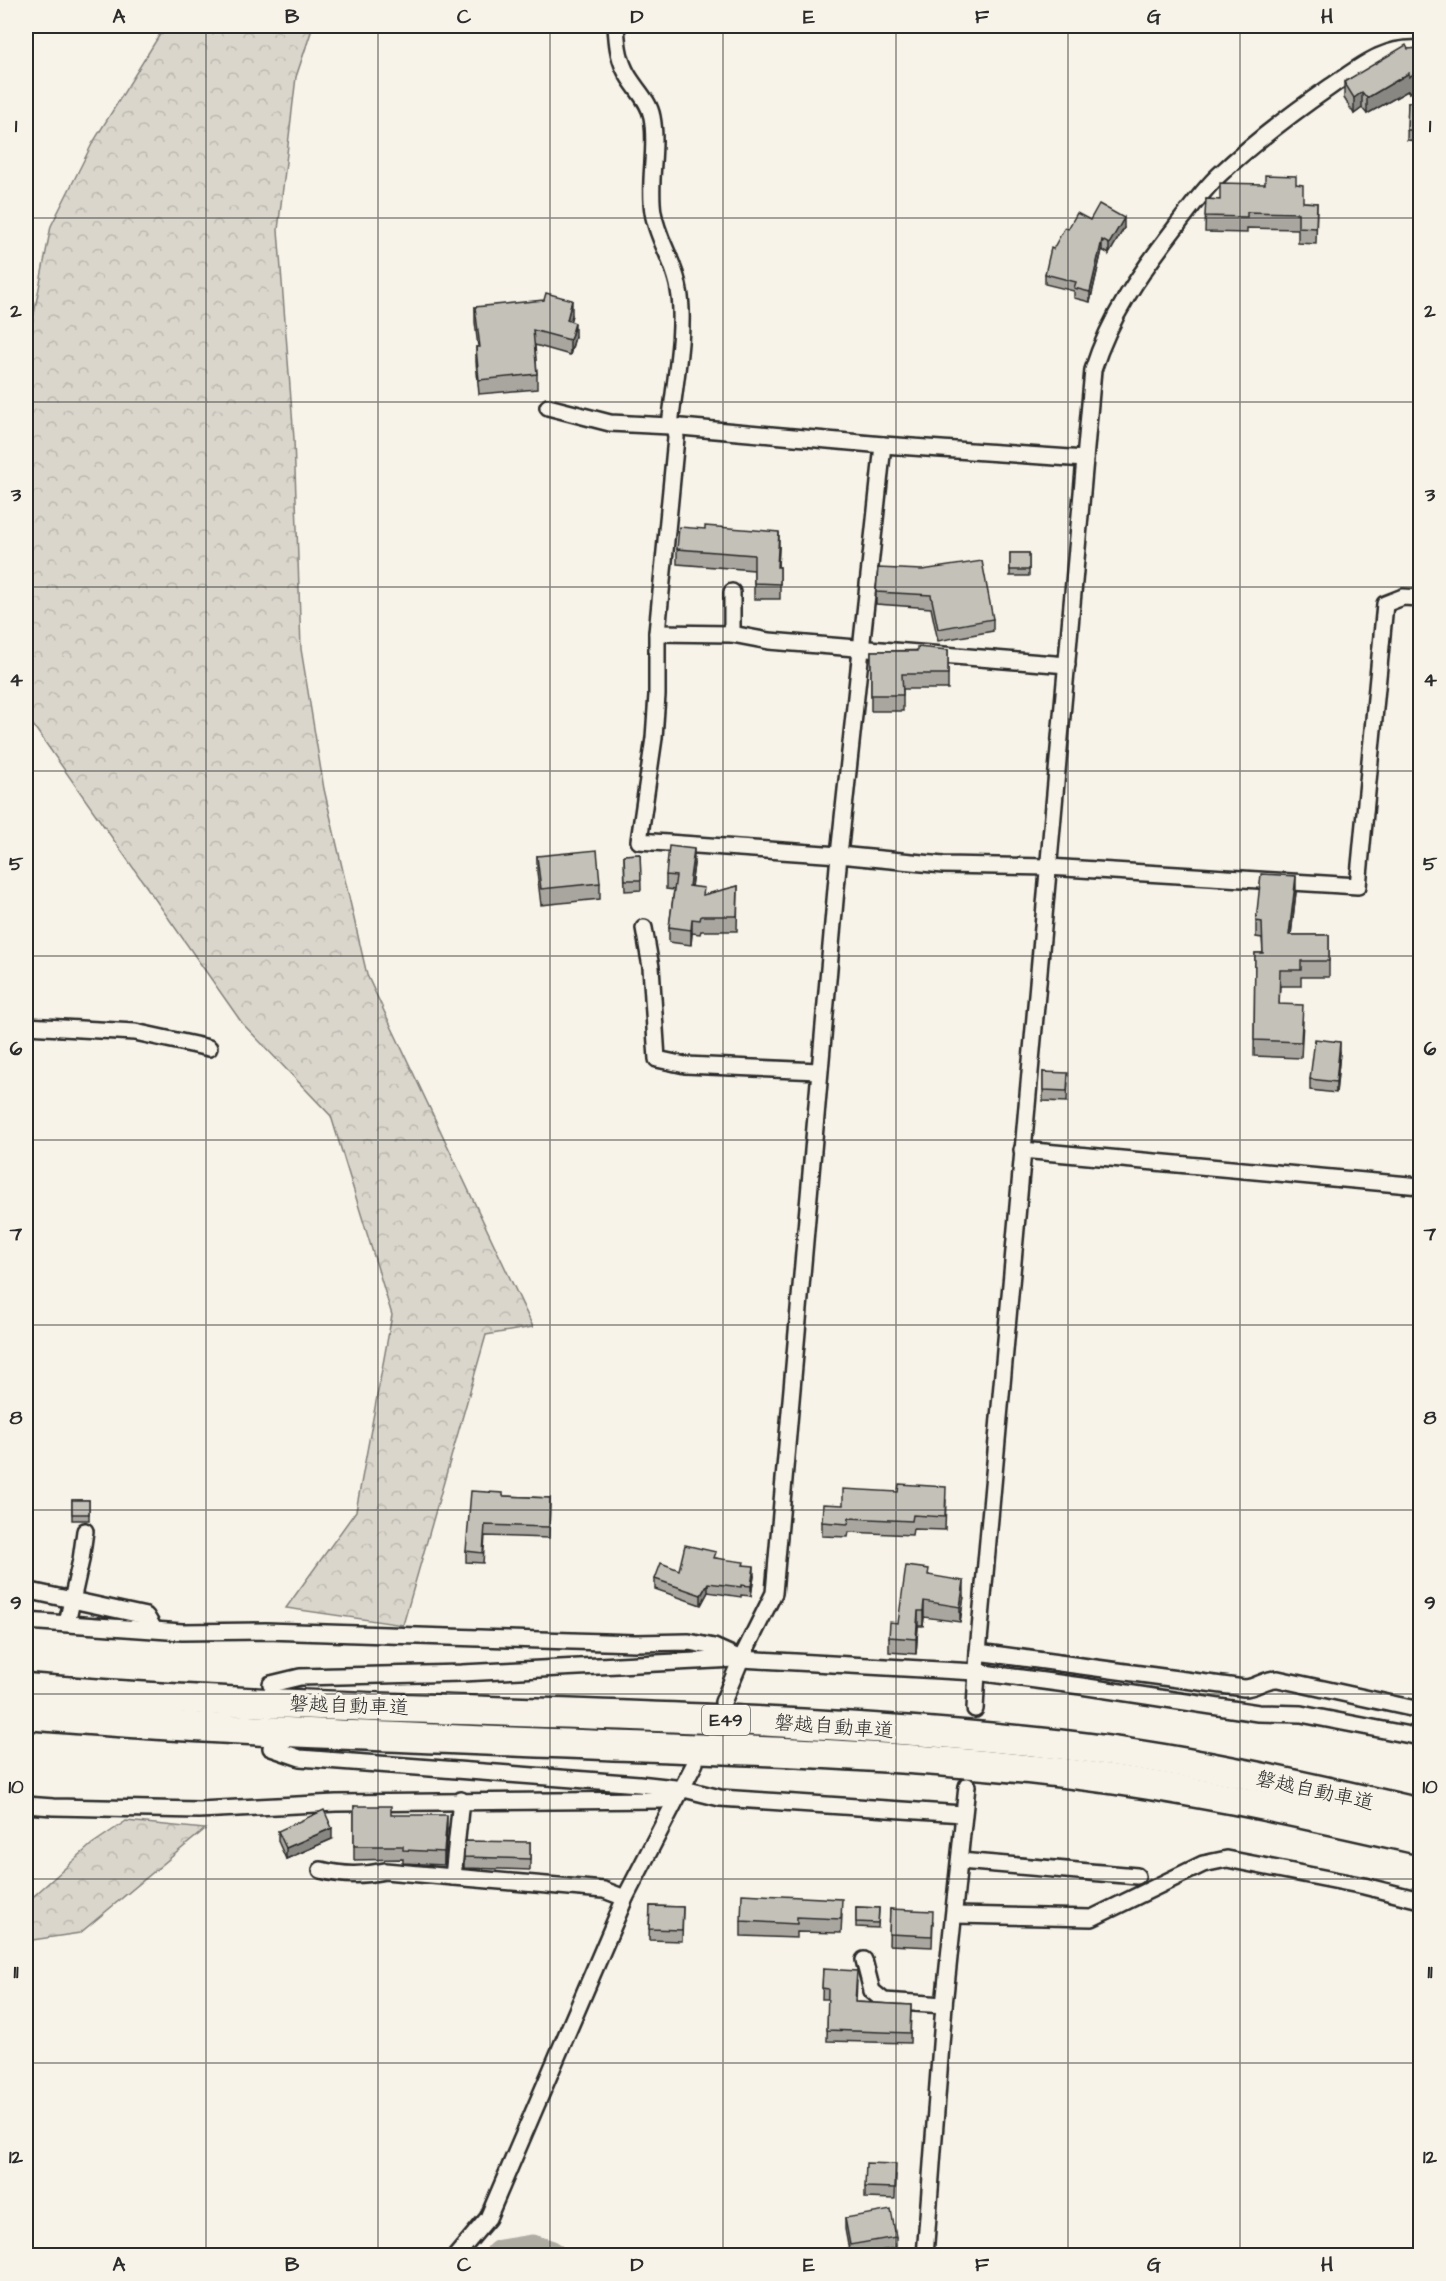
<svg xmlns="http://www.w3.org/2000/svg" width="1446" height="2281" viewBox="0 0 1446 2281" font-family="'Architects Daughter','Klee One',sans-serif">
  <defs>
    <pattern id="forest-crowns" width="20" height="18" patternUnits="userSpaceOnUse" patternTransform="scale(1.5)"><rect width="20" height="18" fill="#dad6cc"/><path d="M2 6a3 3 0 1 1 6 0M12 15a3 3 0 1 1 6 0" fill="none" stroke="#bbb8af"/></pattern>
  </defs>
  <rect width="100%" height="100%" fill="#f7f3e8"/>
  <filter id="ink" filterUnits="userSpaceOnUse"><feTurbulence type="fractalNoise" baseFrequency=".0167" numOctaves="2"/><feDisplacementMap in="SourceGraphic" scale="12" xChannelSelector="R" yChannelSelector="G"/><feConvolveMatrix kernelMatrix="1 2 1 2 8 2 1 2 1" color-interpolation-filters="sRGB"/></filter>
  <g filter="url(#ink)">
    <g fill="url(#forest-crowns)" stroke="#82807c" stroke-width="1.5">
      <path d="M165 26H313L296 77 278 230 294 439 301 649 324 789 367 975 533 1327 486 1335 403 1625 286 1608 356 1511 392 1315 331 1116 242 1023 26 715V355L51 226 92 144Z"/>
      <path d="M126 1821 205 1829 80 1933 26 1941V1903L92 1844Z"/>
    </g>
    <g fill="none" stroke-linecap="round" stroke-linejoin="round">
      <path stroke="#afaca4" stroke-width="33" d="M501 2256 532 2251 549 2256"/>
      <defs>
        <g id="street">
          <path d="M616 26C617 41 618 56 625 70 632 86 649 99 652 117 658 148 648 181 653 212 657 239 675 262 679 290 686 328 674 386 670 426L675 429 676 438 657 633V695L654 738 639 841 839 855 943 865 1048 867 1358 886 1385 604 1403 597 1420 598"/>
          <path d="M548 407 610 423 670 426 883 445 1085 459"/>
          <path d="M732 592V634"/>
          <path d="M657 633 732 634 769 641 1067 665"/>
          <path d="M644 928 651 967 657 1059 685 1065 819 1071"/>
          <path d="M26 1026 135 1032 209 1048"/>
          <path d="M1022 1150 1420 1186"/>
          <path d="M26 1590 146 1616 154 1629"/>
          <path d="M26 1621 182 1632 266 1631 635 1643 689 1642 714 1647 741 1659 976 1672 1081 1686 1258 1713 1301 1714 1420 1737"/>
          <path d="M67 1623 81 1560 85 1531"/>
          <path d="M978 1652 1244 1688C1257 1688 1265 1678 1278 1679L1420 1710"/>
          <path d="M271 1684 300 1677 462 1673 735 1659"/>
          <path d="M723 1702 741 1659 774 1593 839 855 883 445"/>
          <path d="M975 1709 978 1652 1093 370C1110 316 1141 272 1175 228 1189 210 1203 190 1219 175 1254 142 1291 114 1330 87 1360 67 1383 46 1420 49"/>
          <path d="M271 1748 300 1758 639 1784 684 1789 720 1798 963 1814"/>
          <path d="M26 1805 53 1807 199 1810 336 1803 660 1800 671 1798 684 1789"/>
          <path d="M960 1861 1137 1876"/>
          <path d="M321 1870C343 1876 362 1876 385 1871L604 1890 625 1898"/>
          <path d="M453 1877 461 1800"/>
          <path d="M955 1915 1092 1918 1203 1864 1227 1859 1364 1886 1420 1900"/>
          <path d="M864 1960 872 1991 884 2001 944 2005"/>
          <path d="M456 2256 488 2218 625 1898 695 1763"/>
          <path d="M925 2256 944 2005 967 1786"/>
        </g>
        <g id="highway">
          <path d="M26 1688C365 1717 707 1706 1046 1743 1173 1756 1297 1784 1420 1813"/>
          <path d="M26 1715C227 1732 429 1738 631 1746 770 1751 908 1756 1046 1771 1172 1784 1297 1812 1420 1840"/>
        </g>
      </defs>
      <use href="#street" stroke="#2b2b2b" stroke-width="20"/>
      <use href="#highway" stroke="#2b2b2b" stroke-width="33"/>
      <use href="#street" stroke="#f7f3e8" stroke-width="15"/>
      <use href="#highway" stroke="#f7f3e8" stroke-width="28"/>
    </g>
    <g fill="#a9a69f" stroke="#2b2b2b" stroke-width="1.5">
      <path d="M1420 48V86L1409 93V90L1367 114 1362 108 1354 114 1344 98V82L1408 49Z"/>
      <path d="M1408 102H1420V141L1407 140Z"/>
      <path d="M1265 184H1296L1303 202 1317 203 1316 244 1298 243V229L1247 228V233L1205 232 1206 199 1220 200Z"/>
      <path d="M1090 220 1124 228 1109 254 1102 250 1090 302 1074 298V291L1045 284V274L1053 249 1068 229Z"/>
      <path d="M475 307 572 315 570 321 575 337 570 355 535 345 537 374V389L479 394 476 362V347H478L475 322Z"/>
      <path d="M779 547 778 567H780V599H754V570L677 564V549Z"/>
      <rect x="1010" y="553" width="19" height="23"/>
      <path d="M878 568 993 619V631L938 641 931 608 876 604V592Z"/>
      <path d="M948 650V689H903V711H871V651Z"/>
      <path d="M640 854 641 890 625 891 624 855Z"/>
      <path d="M537 856 600 883V899L541 905 537 872Z"/>
      <path d="M694 864 691 887 704 895 738 886 737 931H701L700 934 692 933 691 945 669 942V927L674 890 666 889V875Z"/>
      <path d="M1296 892 1291 935H1329V977H1301V986H1280L1279 1004 1303 1021 1301 1058 1254 1056 1255 953H1263L1262 938 1256 937V921Z"/>
      <path d="M1340 1052 1336 1093 1310 1090V1079Z"/>
      <path d="M1043 1072 1068 1083 1067 1102 1043 1101Z"/>
      <path d="M503 1496 550 1498 549 1538 485 1536 483 1563 466 1562V1551Z"/>
      <rect x="72" y="1500" width="17" height="20"/>
      <path d="M946 1500 945 1530 913 1529 912 1535 849 1532 848 1537 822 1536V1522L843 1505Z"/>
      <path d="M716 1558 744 1565 754 1576 751 1596 741 1595V1597L708 1592 701 1605 655 1589V1579Z"/>
      <path d="M929 1575 964 1596 960 1622 924 1617 923 1626H918L916 1654 889 1652V1637Z"/>
      <path d="M354 1806 447 1829 444 1865 403 1863V1859L354 1860Z"/>
      <path d="M278 1831 332 1839 286 1859 278 1841Z"/>
      <path d="M530 1842V1870L464 1868V1857Z"/>
      <path d="M650 1906 683 1907 682 1941 649 1940Z"/>
      <path d="M856 1907 879 1908 878 1928 856 1927Z"/>
      <path d="M890 1909 933 1921 932 1947 889 1945Z"/>
      <path d="M842 1914 841 1933 797 1932V1938L741 1936V1921Z"/>
      <path d="M823 1969 857 1981 856 2002 911 2005 910 2043 827 2041 828 1999H822Z"/>
      <path d="M896 2175 895 2199 865 2198V2187Z"/>
      <path d="M845 2218 896 2237V2248L850 2256 845 2229Z"/>
    </g>
    <g fill="#898782" stroke="#2b2b2b" stroke-width="1.5">
      <path d="M1420 70V86L1409 93V90L1367 114V98L1409 73Z"/>
      <path d="M1362 92V108L1354 114V98Z"/>
      <path d="M1124 218V228L1109 254V244Z"/>
      <path d="M1102 240V250L1090 302V292Z"/>
      <path d="M572 300V315L567 335V320Z"/>
      <path d="M575 323V337L570 355V340Z"/>
      <path d="M779 532V547L777 582V567Z"/>
      <path d="M694 849V864L689 901V886Z"/>
      <path d="M1296 876V892L1289 951V935Z"/>
      <path d="M692 919V933L691 945V930Z"/>
      <path d="M1340 1042V1052L1336 1093V1082Z"/>
      <path d="M754 1566V1576L751 1596V1586Z"/>
      <path d="M964 1581V1596L960 1622V1607Z"/>
      <path d="M708 1583V1592L701 1605V1595Z"/>
      <path d="M924 1601V1617L923 1626V1611Z"/>
      <path d="M918 1611V1626L916 1654V1639Z"/>
      <path d="M447 1815V1829L444 1865V1852Z"/>
      <path d="M332 1828V1839L286 1859V1848Z"/>
    </g>
    <g fill="#c4c1b9" stroke="#2b2b2b" stroke-width="1.5">
      <path d="M1406 45 1408 49 1420 48V70L1409 77V73L1367 98 1362 92 1354 98 1344 82Z"/>
      <path d="M1408 102H1420V130H1407Z"/>
      <path d="M1265 175 1296 176V184L1303 185V202L1317 203 1316 228 1298 227V213L1247 212V217L1205 216 1206 199 1220 200V183L1265 184Z"/>
      <path d="M1099 204 1124 218 1109 244 1102 240 1090 292 1074 288 1076 282 1045 274 1051 248 1053 249 1065 227 1068 229 1077 213 1090 220Z"/>
      <path d="M546 293 572 300 567 320 575 323 570 340 533 330 537 374 479 380 476 347H480L475 307 544 300Z"/>
      <path d="M705 526 779 532 777 567H780V584L754 583V555L677 549 679 527 705 529Z"/>
      <rect x="1010" y="553" width="19" height="17"/>
      <path d="M982 561 993 619 938 629 931 595 876 592 878 568 922 570Z"/>
      <path d="M917 647 948 650V674H902L903 695H871V651H917Z"/>
      <path d="M669 846 694 849 689 886 704 888 703 895 738 886 737 916H701L700 920 692 919 691 930 669 927 676 876 666 875Z"/>
      <path d="M597 850 600 883 541 889 537 856Z"/>
      <path d="M640 854 641 880H625L624 855Z"/>
      <path d="M1261 874 1296 876 1289 935H1329V961H1301V970H1280L1279 1004 1303 1005 1301 1042 1254 1040 1255 953H1263L1262 922 1256 921Z"/>
      <path d="M1315 1039 1340 1042 1336 1082 1310 1079Z"/>
      <path d="M1043 1072 1068 1073 1067 1091 1043 1090Z"/>
      <path d="M899 1484 946 1487 945 1517 913 1515 912 1521 849 1518 848 1524 822 1522 823 1504 843 1505V1489L898 1492Z"/>
      <path d="M471 1491 503 1493V1496L550 1498 549 1527 485 1525 483 1553 466 1551Z"/>
      <rect x="72" y="1500" width="17" height="14"/>
      <path d="M685 1545 716 1552 714 1558 744 1562 743 1565 754 1566 751 1586 741 1585V1587L708 1583 701 1595 655 1579 661 1563 679 1570Z"/>
      <path d="M906 1566 929 1569 928 1575 964 1581 960 1607 924 1601 923 1611H918L916 1639 889 1637 890 1622 898 1623Z"/>
      <path d="M354 1806H391V1815H447L444 1852 403 1850V1846H354Z"/>
      <path d="M324 1810 332 1828 286 1848 278 1831Z"/>
      <path d="M465 1841 530 1842V1859L464 1857Z"/>
      <path d="M742 1894 842 1899 841 1919 797 1917V1924L741 1921Z"/>
      <path d="M650 1906 683 1907 682 1930 649 1929Z"/>
      <path d="M856 1907 879 1908 878 1923 856 1922Z"/>
      <path d="M890 1909 933 1911 932 1936 889 1934Z"/>
      <path d="M823 1969 857 1971 855 2002 911 2005 910 2033 827 2030 828 1989 822 1988Z"/>
      <path d="M866 2163 896 2164 895 2188 865 2187Z"/>
      <path d="M891 2210 896 2237 850 2245 845 2218Z"/>
    </g>
  </g>
  <path fill="none" stroke="#2b2b2b" stroke-width="1.5" stroke-opacity="0.55" d="M206 26V2256M378 26V2256M550 26V2256M723 26V2256M896 26V2256M1068 26V2256M1240 26V2256M26 218H1420M26 402H1420M26 587H1420M26 771H1420M26 956H1420M26 1140H1420M26 1325H1420M26 1510H1420M26 1694H1420M26 1879H1420M26 2063H1420"/>
  <g text-anchor="middle" stroke-width="6" stroke-linejoin="round" paint-order="stroke">
    <rect fill="#f7f3e8" stroke="#686764" stroke-width="1.5" x="702" y="1705" width="48" height="30" rx="4.5"/>
    <g font-size="18" font-weight="bold" fill="#2b2b2b">
      <text x="726" y="1726">E49</text>
    </g>
    <g font-size="20" fill="#2b2b2b" stroke="#f7f3e8">
      <text transform="translate(349 1705) rotate(2)" y="7">磐越自動車道</text>
      <text transform="translate(834 1726) rotate(4)" y="7">磐越自動車道</text>
      <text transform="translate(1315 1790) rotate(12)" y="7">磐越自動車道</text>
    </g>
  </g>
  <rect width="1446" height="2281" fill="none" stroke="#f7f3e8" stroke-width="66"/>
  <rect x="33" y="33" width="1380" height="2215" fill="none" stroke="#2b2b2b" stroke-width="2"/>
  <g font-size="20" text-anchor="middle" font-weight="bold" fill="#2b2b2b">
    <text x="119" y="23">A</text>
    <text x="292" y="23">B</text>
    <text x="464" y="23">C</text>
    <text x="637" y="23">D</text>
    <text x="809" y="23">E</text>
    <text x="982" y="23">F</text>
    <text x="1154" y="23">G</text>
    <text x="1327" y="23">H</text>
    <text x="16" y="132">1</text>
    <text x="1430" y="132">1</text>
    <text x="16" y="317">2</text>
    <text x="1430" y="317">2</text>
    <text x="16" y="501">3</text>
    <text x="1430" y="501">3</text>
    <text x="16" y="686">4</text>
    <text x="1430" y="686">4</text>
    <text x="16" y="870">5</text>
    <text x="1430" y="870">5</text>
    <text x="16" y="1055">6</text>
    <text x="1430" y="1055">6</text>
    <text x="16" y="1240">7</text>
    <text x="1430" y="1240">7</text>
    <text x="16" y="1424">8</text>
    <text x="1430" y="1424">8</text>
    <text x="16" y="1609">9</text>
    <text x="1430" y="1609">9</text>
    <text x="16" y="1793">10</text>
    <text x="1430" y="1793">10</text>
    <text x="16" y="1978">11</text>
    <text x="1430" y="1978">11</text>
    <text x="16" y="2163">12</text>
    <text x="1430" y="2163">12</text>
    <text x="119" y="2271">A</text>
    <text x="292" y="2271">B</text>
    <text x="464" y="2271">C</text>
    <text x="637" y="2271">D</text>
    <text x="809" y="2271">E</text>
    <text x="982" y="2271">F</text>
    <text x="1154" y="2271">G</text>
    <text x="1327" y="2271">H</text>
  </g>
</svg>
